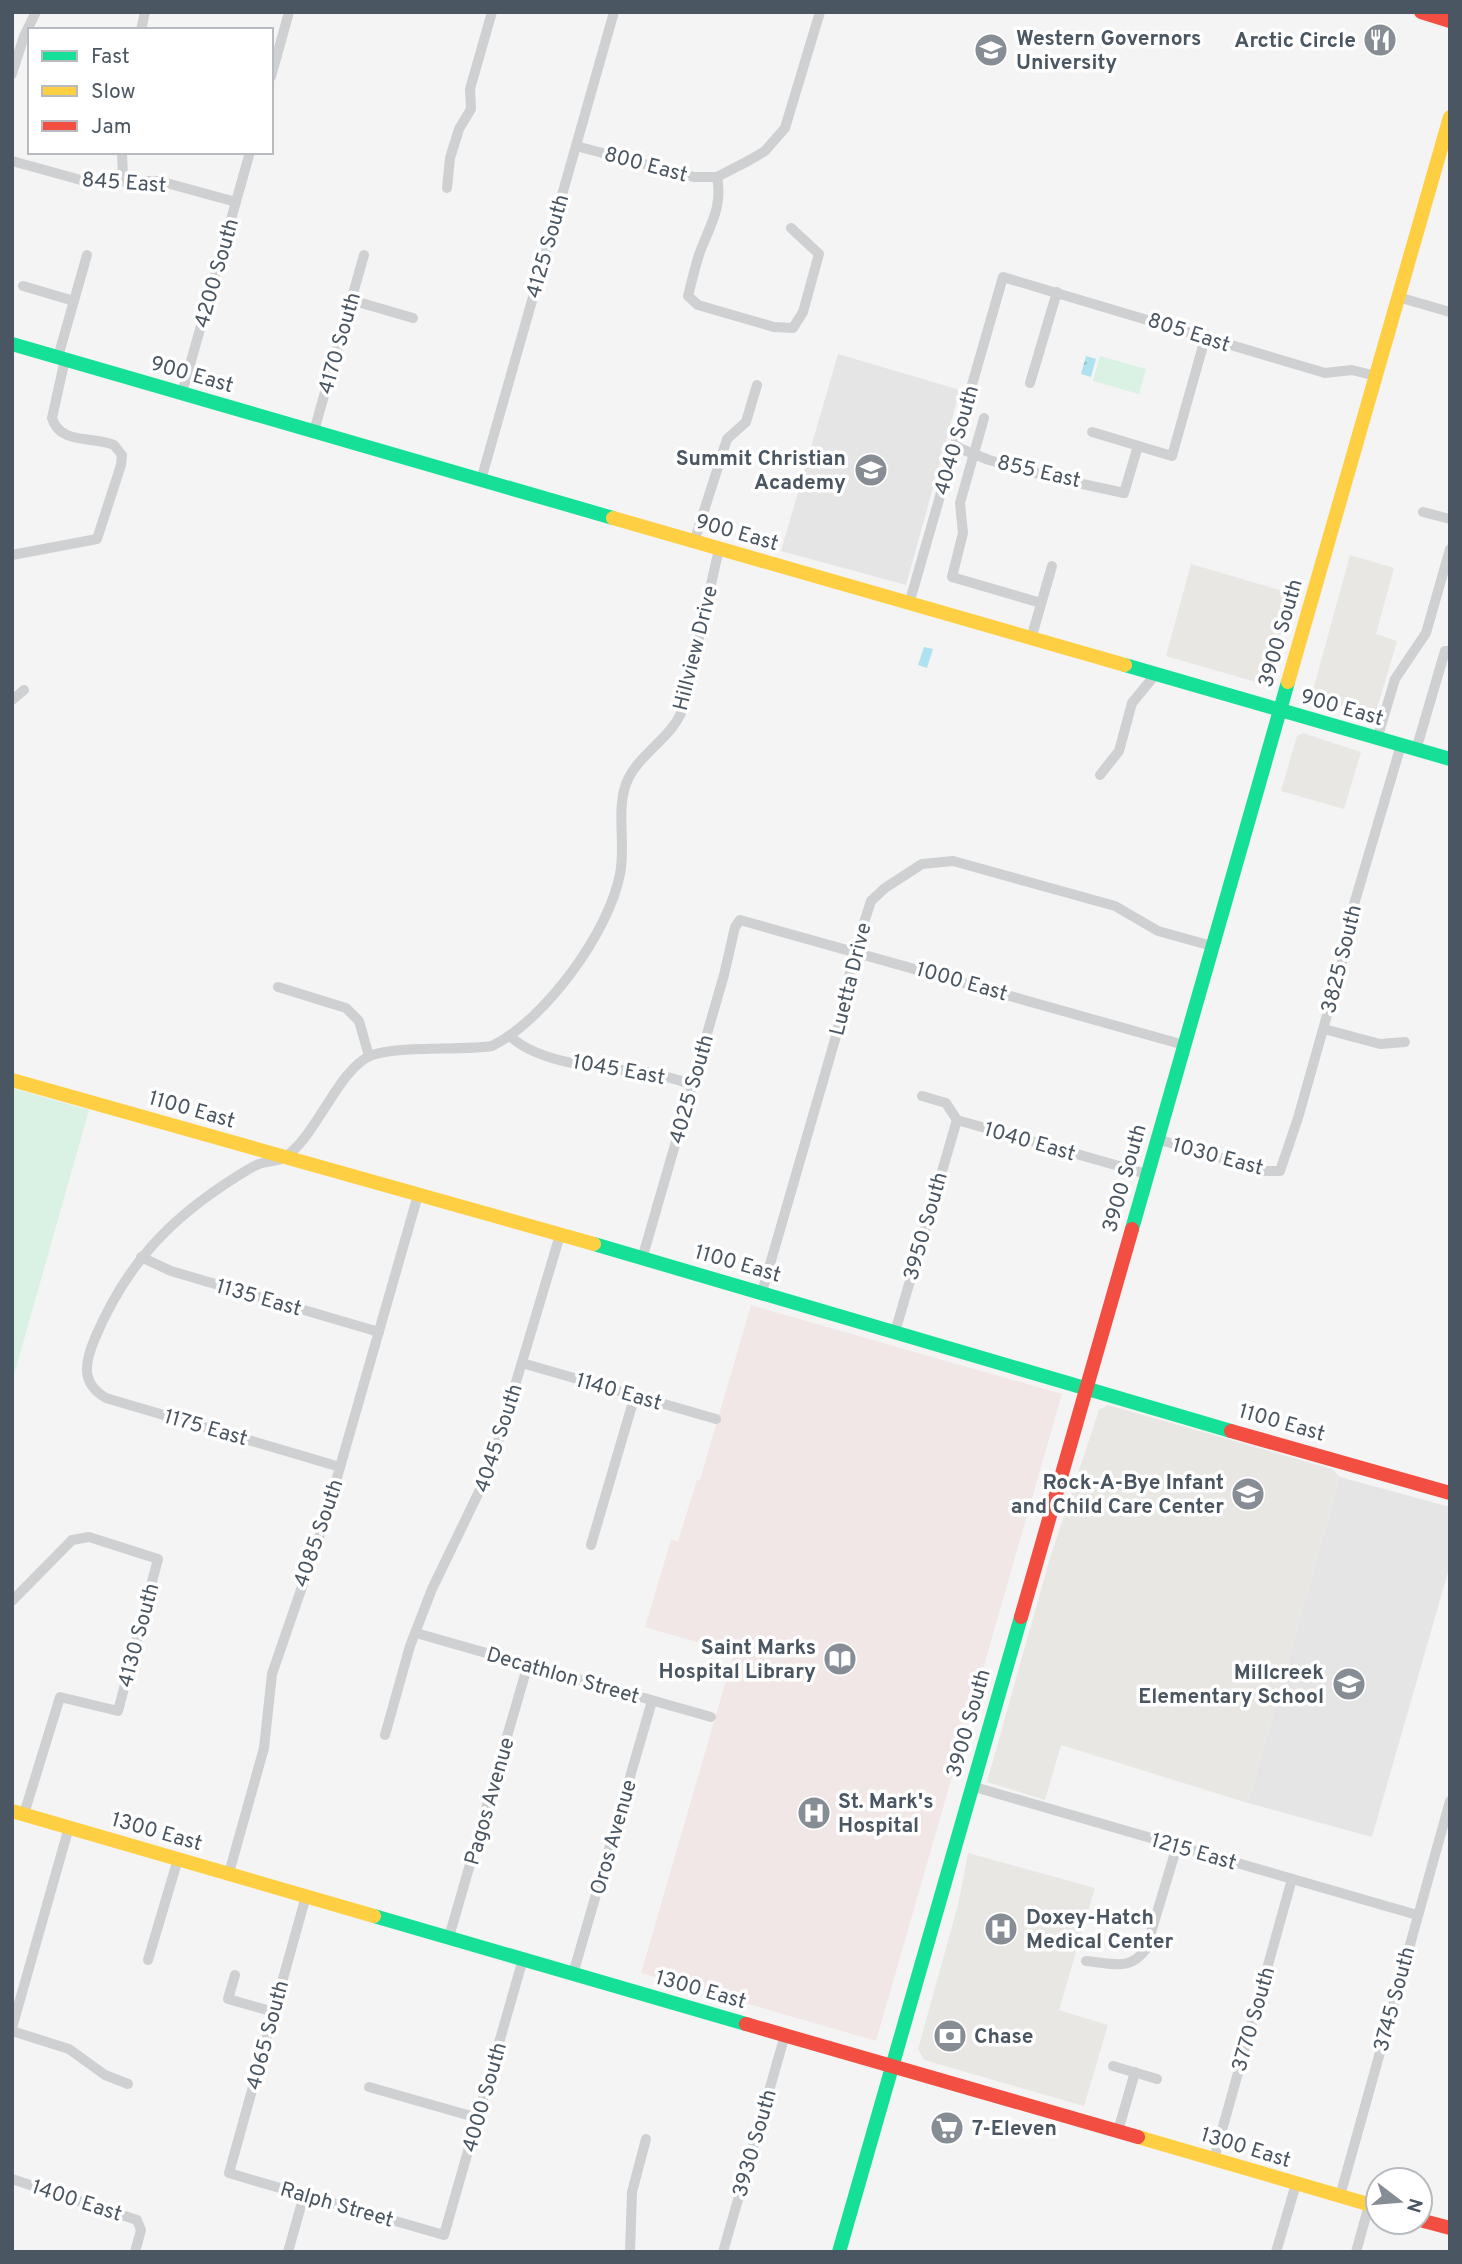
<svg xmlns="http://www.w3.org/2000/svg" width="1462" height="2264" viewBox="0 0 1462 2264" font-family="Overpass,sans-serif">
  <defs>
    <pattern id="water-ripples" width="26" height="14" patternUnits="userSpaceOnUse" patternTransform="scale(1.75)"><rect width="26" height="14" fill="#aee2f0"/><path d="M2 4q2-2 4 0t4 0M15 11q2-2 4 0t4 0" fill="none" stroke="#90bac6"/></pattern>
  </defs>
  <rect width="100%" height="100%" fill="#f4f4f4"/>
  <g fill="#e8e7e3">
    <path d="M1350 555 1394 568 1376 634 1397 641 1375 715 1313 698 1312 694Z"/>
    <path d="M1191 564 1293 594 1266 685 1166 656Z"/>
    <path d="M1303 733 1361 752 1344 809 1281 791 1297 736Z"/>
    <path d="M1108 1405 1332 1469 1340 1477 1248 1803 1061 1745 1045 1800 987 1782 1049 1561 1099 1410Z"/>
    <path d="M968 1853 1095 1888 1059 2010 1108 2025 1084 2106 924 2060 918 2049 958 1905Z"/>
  </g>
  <g fill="#e6e5e6">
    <path d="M838 354 960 390 906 585 781 551Z"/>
    <path d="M1340 1477 1450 1507V1565L1372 1837 1248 1803Z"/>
  </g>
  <path fill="#f1e7e6" d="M751 1305 1062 1394 876 2041 641 1973 734 1653 645 1627 671 1540 678 1541 697 1480H700Z"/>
  <g fill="#d9f2e3">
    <path d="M1100 356 1146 369 1139 394 1093 381Z"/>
    <path d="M12 1088 89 1110 12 1382Z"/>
  </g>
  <g fill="url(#water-ripples)">
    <path d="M1086 356 1096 359 1091 377 1081 374Z"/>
    <path d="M924 647 933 649 927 668 918 665Z"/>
  </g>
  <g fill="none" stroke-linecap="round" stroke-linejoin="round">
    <g stroke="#ced0d2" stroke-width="10">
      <path d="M141 30 145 12"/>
      <path d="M12 74 24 36 36 12"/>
      <path d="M271 77 289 12"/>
      <path d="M576 146 694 177H717L748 161 765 151 785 128 820 12"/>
      <path d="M122 152 123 179"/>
      <path d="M12 161 88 182 159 181 236 202"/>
      <path d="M717 177C723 207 710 225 700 252 695 266 692 281 688 296L698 305 774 327 793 328 803 312 819 254 791 228"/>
      <path d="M447 188 450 158 459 129 471 109 470 89 492 12"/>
      <path d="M23 286 74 301"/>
      <path d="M1398 297 1450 312"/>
      <path d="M351 300 413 318"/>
      <path d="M58 357 87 255"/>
      <path d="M1030 383 1057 292"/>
      <path d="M182 393 250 152"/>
      <path d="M984 418 960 503 963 533 952 577 1041 603"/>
      <path d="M314 431 364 255"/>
      <path d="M1092 432 1172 456 1206 335"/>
      <path d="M954 446 989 460 1050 477 1124 493 1138 446"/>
      <path d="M481 480 614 12"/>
      <path d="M1423 512 1450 519"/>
      <path d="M694 542 727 439 746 422 757 385"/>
      <path d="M12 555 97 539 121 465 122 455 114 445C93 436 60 445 52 418L65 359"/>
      <path d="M909 604 1003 277 1325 373 1352 370 1376 376"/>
      <path d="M1031 639 1052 566"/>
      <path d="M12 700 24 690"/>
      <path d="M1377 739 1395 679 1426 633 1450 549"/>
      <path d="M1416 750 1445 651H1450"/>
      <path d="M1100 775 1119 751 1132 703 1155 675"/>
      <path d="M278 987 346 1008 359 1021 369 1056"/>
      <path d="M1324 1029 1380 1044 1405 1042"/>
      <path d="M510 1036C539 1064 606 1069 644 1072 660 1074 677 1080 692 1084"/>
      <path d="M922 1096 946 1103 957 1120 1147 1174"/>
      <path d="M1157 1139 1265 1171H1280L1298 1118 1342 962 1350 918 1401 745"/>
      <path d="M141 1257 171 1271 379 1332"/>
      <path d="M642 1259 724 975 735 927 740 920 1184 1045"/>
      <path d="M762 1292 836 1036 855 950 871 901 885 888 922 864 953 861 1115 906 1158 931 1212 946"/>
      <path d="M895 1332 957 1120"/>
      <path d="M522 1363 716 1419"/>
      <path d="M340 1467 106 1398C80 1383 85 1362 95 1338 126 1265 169 1219 236 1177 243 1173 251 1167 259 1164 267 1161 278 1162 285 1157 316 1137 338 1070 370 1056 394 1045 462 1051 492 1046 545 1020 609 932 620 874 626 845 616 812 626 784 637 754 673 738 683 708L719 549"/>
      <path d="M591 1545 635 1395"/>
      <path d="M12 1601 72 1540 89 1537 158 1559 118 1711 60 1697 24 1814"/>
      <path d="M416 1633 711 1717"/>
      <path d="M385 1735 410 1646 432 1589 490 1469 560 1235"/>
      <path d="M971 1786 1417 1915"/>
      <path d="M229 1873 264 1748 272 1674 324 1523 418 1195"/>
      <path d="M306 1896 229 2173 249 2179 444 2235 523 1959"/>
      <path d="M449 1937 528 1664"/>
      <path d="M148 1960 178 1859"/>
      <path d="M1086 1961C1112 1963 1129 1972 1146 1949L1177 1846"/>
      <path d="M573 1974 652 1701"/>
      <path d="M235 1975 228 1999 274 2012"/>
      <path d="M12 2028 69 1827"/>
      <path d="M12 2031 69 2049 105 2075 128 2084"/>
      <path d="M1113 2066 1157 2079"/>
      <path d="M369 2087 478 2118"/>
      <path d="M1118 2131 1135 2072"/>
      <path d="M1214 2159 1292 1879"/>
      <path d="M12 2179 137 2220 141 2230 135 2252"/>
      <path d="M1340 2196 1450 1801"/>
      <path d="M288 2252 304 2195"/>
      <path d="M630 2252 632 2192 646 2139"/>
      <path d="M723 2252 785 2035"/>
      <path d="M1276 2252 1296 2184"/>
      <path d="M1356 2252 1369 2205"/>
    </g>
    <g stroke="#16e098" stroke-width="14">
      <path d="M12 344 613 518"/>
      <path d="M1125 665 1450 759"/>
      <path d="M1132 1229 1288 682"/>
      <path d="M594 1244 1231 1431"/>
      <path d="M374 1916 746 2024"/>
      <path d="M839 2252 1021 1617"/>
    </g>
    <g stroke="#ffcf43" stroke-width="14">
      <path d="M613 518 1125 665"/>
      <path d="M1288 682 1450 117"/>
      <path d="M12 1080 594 1244"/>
      <path d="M12 1811 374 1916"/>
      <path d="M1138 2137 1378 2207"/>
    </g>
    <g stroke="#f24e42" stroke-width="14">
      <path d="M1421 12 1450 21"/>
      <path d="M1231 1431 1450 1493"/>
      <path d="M1021 1617 1132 1229"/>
      <path d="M746 2024 1138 2137"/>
      <path d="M1420 2220 1450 2228"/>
    </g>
  </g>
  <defs>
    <symbol id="restaurant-disc" viewBox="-11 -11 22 22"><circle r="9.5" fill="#868d94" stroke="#fff"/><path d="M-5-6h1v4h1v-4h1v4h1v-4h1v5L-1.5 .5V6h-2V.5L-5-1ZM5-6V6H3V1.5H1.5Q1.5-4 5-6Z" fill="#fff"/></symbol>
    <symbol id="university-disc" viewBox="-11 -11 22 22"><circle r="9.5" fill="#868d94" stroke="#fff"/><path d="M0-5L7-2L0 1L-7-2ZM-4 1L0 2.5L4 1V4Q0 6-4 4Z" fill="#fff"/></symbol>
    <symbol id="school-disc" viewBox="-11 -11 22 22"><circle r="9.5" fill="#868d94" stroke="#fff"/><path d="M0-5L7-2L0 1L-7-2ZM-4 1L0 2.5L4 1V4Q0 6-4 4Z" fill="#fff"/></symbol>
    <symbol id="library-disc" viewBox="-11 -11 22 22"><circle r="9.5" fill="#868d94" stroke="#fff"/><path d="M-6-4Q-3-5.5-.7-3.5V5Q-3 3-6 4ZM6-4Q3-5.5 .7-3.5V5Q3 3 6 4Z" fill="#fff"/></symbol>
    <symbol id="hospital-disc" viewBox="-11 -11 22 22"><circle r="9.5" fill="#868d94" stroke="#fff"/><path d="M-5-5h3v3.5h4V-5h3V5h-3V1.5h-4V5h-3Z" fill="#fff"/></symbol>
    <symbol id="bank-disc" viewBox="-11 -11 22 22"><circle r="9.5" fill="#868d94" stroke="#fff"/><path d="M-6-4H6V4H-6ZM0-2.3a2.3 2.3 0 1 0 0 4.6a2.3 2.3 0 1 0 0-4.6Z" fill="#fff"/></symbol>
    <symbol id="supermarket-disc" viewBox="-11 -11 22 22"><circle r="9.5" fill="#868d94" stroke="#fff"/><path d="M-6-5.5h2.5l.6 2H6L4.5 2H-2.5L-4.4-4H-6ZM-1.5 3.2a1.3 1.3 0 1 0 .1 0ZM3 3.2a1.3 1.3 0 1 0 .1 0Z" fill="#fff"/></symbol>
  </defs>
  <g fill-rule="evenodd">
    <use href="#restaurant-disc" x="1361" y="21" width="38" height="38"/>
    <use href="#university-disc" x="972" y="31" width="38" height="38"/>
    <use href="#school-disc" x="852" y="451" width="38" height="38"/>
    <use href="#school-disc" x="1229" y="1475" width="38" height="38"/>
    <use href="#library-disc" x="821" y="1640" width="38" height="38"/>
    <use href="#school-disc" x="1330" y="1665" width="38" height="38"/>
    <use href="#hospital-disc" x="795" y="1794" width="38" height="38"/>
    <use href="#hospital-disc" x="982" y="1910" width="38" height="38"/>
    <use href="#bank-disc" x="931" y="2017" width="38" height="38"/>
    <use href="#supermarket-disc" x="928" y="2109" width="38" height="38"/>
  </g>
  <g text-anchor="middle" stroke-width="7" stroke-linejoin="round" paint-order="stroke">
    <g font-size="21" font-weight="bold" fill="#4a5661" stroke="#fff" text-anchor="start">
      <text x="1016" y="45">Western Governors<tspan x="1016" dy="24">University</tspan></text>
      <text x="1356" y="47" text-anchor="end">Arctic Circle</text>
      <text x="846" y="465" text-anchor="end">Summit Christian<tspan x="846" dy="24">Academy</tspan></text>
      <text x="1224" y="1489" text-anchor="end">Rock-A-Bye Infant<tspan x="1224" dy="24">and Child Care Center</tspan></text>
      <text x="816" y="1654" text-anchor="end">Saint Marks<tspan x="816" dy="24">Hospital Library</tspan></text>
      <text x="1324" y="1679" text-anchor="end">Millcreek<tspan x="1324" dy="24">Elementary School</tspan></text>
      <text x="838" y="1808">St. Mark's<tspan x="838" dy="24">Hospital</tspan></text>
      <text x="1026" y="1924">Doxey-Hatch<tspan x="1026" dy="24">Medical Center</tspan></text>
      <text x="974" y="2043">Chase</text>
      <text x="972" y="2135">7-Eleven</text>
    </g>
    <g font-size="21" fill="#4a5661" stroke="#fff">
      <text transform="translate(646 164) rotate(15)" y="7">800 East</text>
      <text transform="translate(124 182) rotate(4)" y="7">845 East</text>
      <text transform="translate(547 246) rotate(-74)" y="7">4125 South</text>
      <text transform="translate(216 273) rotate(-74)" y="7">4200 South</text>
      <text transform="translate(1189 332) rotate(18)" y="7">805 East</text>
      <text transform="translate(339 343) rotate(-74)" y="7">4170 South</text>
      <text transform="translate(192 374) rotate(16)" y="7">900 East</text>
      <text transform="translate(956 440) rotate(-74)" y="7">4040 South</text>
      <text transform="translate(1039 471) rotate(13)" y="7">855 East</text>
      <text transform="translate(737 532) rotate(16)" y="7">900 East</text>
      <text transform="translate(1280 633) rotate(-74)" y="7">3900 South</text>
      <text transform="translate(695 648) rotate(-76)" y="7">Hillview Drive</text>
      <text transform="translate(1342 707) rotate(16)" y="7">900 East</text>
      <text transform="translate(1341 959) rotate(-76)" y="7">3825 South</text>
      <text transform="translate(850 979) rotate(-76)" y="7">Luetta Drive</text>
      <text transform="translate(962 981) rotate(16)" y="7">1000 East</text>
      <text transform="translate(619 1069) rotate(10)" y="7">1045 East</text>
      <text transform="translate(691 1089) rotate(-74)" y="7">4025 South</text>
      <text transform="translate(192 1109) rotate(16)" y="7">1100 East</text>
      <text transform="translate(1030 1141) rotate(16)" y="7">1040 East</text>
      <text transform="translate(1218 1156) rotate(15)" y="7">1030 East</text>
      <text transform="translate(1124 1178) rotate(-74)" y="7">3900 South</text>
      <text transform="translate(925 1226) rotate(-74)" y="7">3950 South</text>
      <text transform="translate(738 1263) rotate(16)" y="7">1100 East</text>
      <text transform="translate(259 1297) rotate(16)" y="7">1135 East</text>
      <text transform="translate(619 1391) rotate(16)" y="7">1140 East</text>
      <text transform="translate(1282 1422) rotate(16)" y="7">1100 East</text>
      <text transform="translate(206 1427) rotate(16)" y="7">1175 East</text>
      <text transform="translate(498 1438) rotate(-72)" y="7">4045 South</text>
      <text transform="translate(318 1533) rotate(-71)" y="7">4085 South</text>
      <text transform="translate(138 1635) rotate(-75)" y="7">4130 South</text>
      <text transform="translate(563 1675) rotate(16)" y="7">Decathlon Street</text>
      <text transform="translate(968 1723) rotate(-74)" y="7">3900 South</text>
      <text transform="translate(489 1801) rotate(-74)" y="7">Pagos Avenue</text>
      <text transform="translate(157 1831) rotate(16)" y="7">1300 East</text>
      <text transform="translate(613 1837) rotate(-74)" y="7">Oros Avenue</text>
      <text transform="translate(1194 1851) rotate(16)" y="7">1215 East</text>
      <text transform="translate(701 1989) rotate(16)" y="7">1300 East</text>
      <text transform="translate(1394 1999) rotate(-75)" y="7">3745 South</text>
      <text transform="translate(1253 2019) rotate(-74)" y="7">3770 South</text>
      <text transform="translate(267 2035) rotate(-75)" y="7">4065 South</text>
      <text transform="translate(484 2097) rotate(-74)" y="7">4000 South</text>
      <text transform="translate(754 2143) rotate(-74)" y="7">3930 South</text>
      <text transform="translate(1246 2147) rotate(17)" y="7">1300 East</text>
      <text transform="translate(77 2200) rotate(18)" y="7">1400 East</text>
      <text transform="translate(337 2204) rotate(16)" y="7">Ralph Street</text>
    </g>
  </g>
  <rect width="1462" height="2264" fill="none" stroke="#4a5661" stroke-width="28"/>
  <rect x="28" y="28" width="245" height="126" fill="#ffffff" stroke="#b7bbc0" stroke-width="2"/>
  <rect x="42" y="51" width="35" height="10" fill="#16e098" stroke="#b7bbc0" stroke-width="2"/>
  <text x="91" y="63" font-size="21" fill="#4a5661">Fast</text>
  <rect x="42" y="86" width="35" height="10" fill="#ffcf43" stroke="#b7bbc0" stroke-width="2"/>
  <text x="91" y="98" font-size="21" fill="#4a5661">Slow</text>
  <rect x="42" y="121" width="35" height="10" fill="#f24e42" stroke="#b7bbc0" stroke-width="2"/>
  <text x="91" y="133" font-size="21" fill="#4a5661">Jam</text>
  <g transform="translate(1399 2201) rotate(106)"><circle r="33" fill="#ffffff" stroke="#b7bbc0" stroke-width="2"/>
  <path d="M0-5L12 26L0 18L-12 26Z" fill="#868d94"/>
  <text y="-10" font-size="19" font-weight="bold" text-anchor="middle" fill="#4a5661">N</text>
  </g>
</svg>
